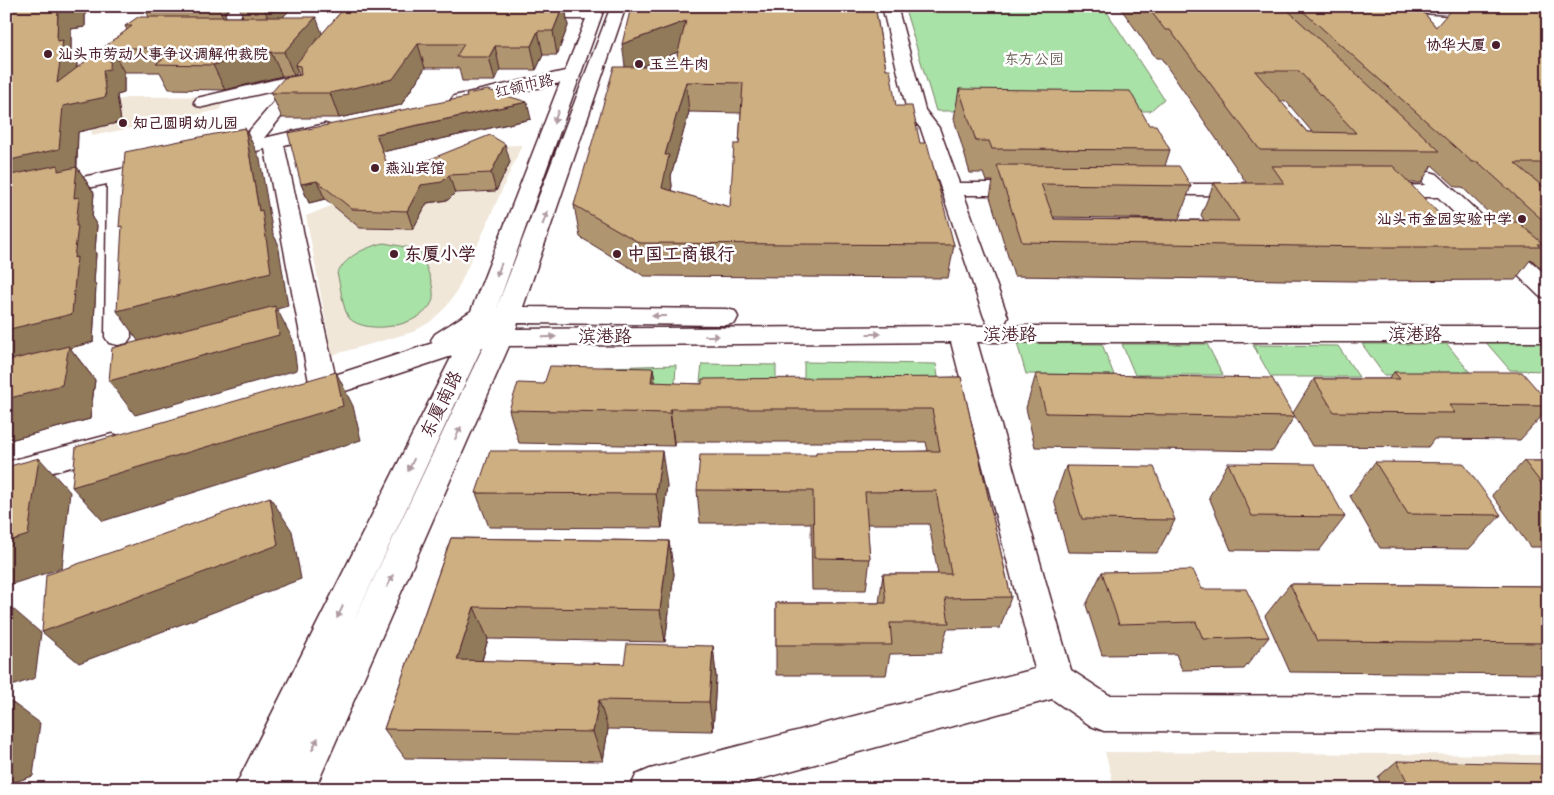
<svg xmlns="http://www.w3.org/2000/svg" width="1554" height="795" viewBox="0 0 1554 795" font-family="Mynerve,'LXGW WenKai TC',sans-serif">
  <rect width="100%" height="100%" fill="#fff"/>
  <filter id="ink" filterUnits="userSpaceOnUse"><feTurbulence type="fractalNoise" baseFrequency=".02" numOctaves="2"/><feDisplacementMap in="SourceGraphic" scale="10" xChannelSelector="R" yChannelSelector="G"/><feConvolveMatrix kernelMatrix="1 2 1 2 8 2 1 2 1" color-interpolation-filters="sRGB"/></filter>
  <g filter="url(#ink)">
    <g fill="#f0e7d9">
      <path d="M224 96 220 110 92 136 90 106 132 97Z"/>
      <path d="M522 145 457 291 446 307 430 322 413 332 332 355 306 216 478 146Z"/>
      <path d="M1105 752 1548 755V789H1115Z"/>
    </g>
    <g fill="#a9e2a6" stroke="#7a8068">
      <path d="M904 6H1103L1164 99 1150 111H936Z"/>
      <path d="M384 243 411 248 421 253C425 266 437 288 432 302 422 326 367 336 349 318 343 311 340 283 337 273 348 255 364 248 384 243Z"/>
      <path d="M1483 339H1548V371L1510 370Z"/>
      <path d="M1017 343 1102 344 1114 375 1026 374Z"/>
      <path d="M1122 344H1207L1223 375H1135Z"/>
      <path d="M1362 344H1447L1472 375H1384Z"/>
      <path d="M1253 345 1338 346 1359 377H1271Z"/>
      <path d="M804 362 936 364 939 383 804 382Z"/>
      <path d="M702 364 776 365V383L700 382Z"/>
      <path d="M676 365 675 383H569L604 367Z"/>
    </g>
    <g fill="none" stroke-linecap="round" stroke-linejoin="round">
      <defs>
        <g id="minor">
          <path d="M233 6H249L240 16 249 22 244 30 252 35 250 38 234 40 226 35 232 24 222 17Z"/>
          <path d="M590 6H605L497 307 611 6H626L523 307 726 309 735 311 738 317 735 323 726 325 518 323 516 329 962 326H1548V342H977L1071 670 1109 695 1548 696V732L1104 731 1091 726 1052 699 724 789H630L636 775 650 769 1035 669 951 342 509 346 315 789H275L277 783 275 789H234L452 356 324 398 305 403 295 400 291 393 295 386 309 382 265 149 218 160 211 158 208 154 211 150 238 144 286 88 203 107 197 106 194 102 197 98 282 78C291 78 299 74 308 76L311 80 264 138 325 124 332 126 335 130 332 134 284 145 335 375 433 343 431 340 435 334 471 311 560 83 460 105 454 104 451 100 454 96 565 71 586 19H529L521 14 529 9H589ZM482 347H483L350 629Z"/>
          <path d="M882 6H897L925 110 939 128 959 183H1030L1037 185 1040 189 1037 193 1030 195H964L1008 317 1005 323 996 325 987 323 984 317 921 129 907 111Z"/>
          <path d="M1386 6H1491L1496 10 1493 13 1480 17 1393 11Z"/>
          <path d="M159 161 166 163 169 167 166 171 127 180 131 337 127 343 118 345 109 343 105 337 107 184 6 205V193Z"/>
          <path d="M1430 172 1437 174 1548 277V298L1539 296 1438 197H1380L1373 195 1370 191 1373 187 1425 185 1420 178 1423 174Z"/>
          <path d="M1153 184H1247L1254 186 1257 190 1254 194 1247 196 1146 194 1143 190 1146 186Z"/>
          <path d="M112 434 122 437 127 445 122 453 6 485V462Z"/>
        </g>
        <path id="major" d="M1538 6H1548V11L1540 9Z"/>
      </defs>
      <use href="#minor" stroke="#4a1f2b" stroke-width="3"/>
      <use href="#major" stroke="#4a1f2b" stroke-width="3"/>
      <use href="#minor" fill="#fff" fill-rule="evenodd"/>
      <use href="#major" fill="#fff" fill-rule="evenodd"/>
    </g>
    <g fill="#b0966f" stroke="#4a1f2b" fill-rule="evenodd">
      <path d="M6 6H109L85 10V27L71 29V53L77 64V68L127 30 125 26 149 17 144 6H231L224 12 226 17H243L239 6H294L283 17 322 34 346 6H569L568 7H565L568 26 557 55H543L536 70H500L495 81H462L459 68H425L401 105 339 118H282L271 93 299 75 298 72 294 76H282L225 90 169 89 160 72H124V93L117 95 121 122 78 132 77 167 94 193 92 218 97 225 95 251 96 254 94 282 96 285 93 342 70 348 95 380 90 419 6 441Z"/>
      <path d="M634 6H875L886 69 896 106 920 143 954 245 948 278 644 276 580 237 574 205 625 67ZM678 52 674 67H640ZM689 112 741 113 739 144 730 207 671 191 672 186 671 176Z"/>
      <path d="M1119 6H1418L1436 27 1548 7V188H1544L1548 191V275L1531 259 1515 280 1353 281 1014 276 990 197 993 181H986L983 173H970L954 119 959 89 1149 125 1170 150 1165 166 1191 186 1179 219 1054 217V219L1204 220 1201 215 1214 183 1246 182 1161 58H1156ZM1280 101H1286L1313 133 1307 132ZM1432 165 1456 187H1462L1498 222 1446 221 1409 183H1421Z"/>
      <path d="M466 94 531 119 382 152 391 175 510 162 496 191 455 193 448 200 427 203 413 229 360 228 325 199 309 203 301 184 467 98Z"/>
      <path d="M653 368 655 383 702 384 961 377 1011 597 1000 628 947 629 941 653 890 654 886 675H776V603H879L883 574H938L929 524H867L870 559 866 590H812L811 523H700L697 490 816 455 928 451 926 442H674V446L519 443 509 410 544 384Z"/>
      <path d="M1394 372 1548 402V409L1520 440 1434 439 1428 447 1312 446 1293 413 1314 379H1389Z"/>
      <path d="M1036 374 1294 417 1273 451 1035 447 1026 408Z"/>
      <path d="M1524 461H1548V547H1530L1492 495Z"/>
      <path d="M1375 462 1501 515 1469 549 1380 548 1350 496Z"/>
      <path d="M1228 463 1345 517 1319 551 1231 550 1209 497Z"/>
      <path d="M1066 466 1175 520 1157 553 1068 552 1054 500Z"/>
      <path d="M667 485 662 528 489 527 476 493Z"/>
      <path d="M451 538 669 541 674 574 665 642 488 639 482 661 624 664 713 646 716 677 713 731 608 729 603 761 405 758 384 729Z"/>
      <path d="M1102 572 1202 589 1269 637 1244 669 1182 670 1176 654 1102 655 1086 605Z"/>
      <path d="M1290 584 1548 586V674L1290 672 1265 616Z"/>
      <path d="M1397 761 1548 789H1383L1378 777Z"/>
    </g>
    <g fill="#907a5a" stroke="#4a1f2b">
      <path d="M58 6H109L85 10V27L71 29V53L77 64 72 104 103 70 111 48 124 72V93L117 95 121 122 78 132 76 171 77 167 94 193 92 218 97 225 95 251 96 254 94 282 96 285 93 342 70 348 95 380 90 419 6 441V161L57 83V41Z"/>
      <path d="M218 6H231L224 12 230 25 228 28Z"/>
      <path d="M263 6H294L272 28Z"/>
      <path d="M563 6H565L568 26 557 55 553 31Z"/>
      <path d="M316 17 325 41 300 66 295 65 298 72 294 76 284 52Z"/>
      <path d="M686 21 688 48 626 73 622 44Z"/>
      <path d="M538 31 543 55 536 70 531 46Z"/>
      <path d="M418 44 425 68 401 105 339 118 330 93Z"/>
      <path d="M495 46 500 70 495 81 489 57Z"/>
      <path d="M271 52 282 76 225 90 213 65Z"/>
      <path d="M686 82 689 112 671 176 672 186 665 220 662 188 665 155Z"/>
      <path d="M527 102 531 119 382 152 376 134Z"/>
      <path d="M245 128 260 159 273 234 278 243 288 306 277 309 293 340 297 370 135 415 109 381 141 345 117 311 259 211Z"/>
      <path d="M505 144 510 162 496 191 491 173Z"/>
      <path d="M449 175 455 193 448 200 427 203 413 229 407 211 421 185Z"/>
      <path d="M317 181 325 199 309 203 301 184Z"/>
      <path d="M653 368 658 401 651 382Z"/>
      <path d="M336 372 353 406 361 440 103 521 72 487Z"/>
      <path d="M670 409 674 442V446L670 413Z"/>
      <path d="M662 451 667 485 662 528 656 494Z"/>
      <path d="M39 458 70 492 62 568 6 586V541Z"/>
      <path d="M270 497 292 531 301 579 79 663 42 632Z"/>
      <path d="M669 541 674 574 665 642 660 610Z"/>
      <path d="M6 603 41 633 35 678 6 688Z"/>
      <path d="M474 607 488 639 473 691 457 660Z"/>
      <path d="M713 646 716 677 713 731 709 702Z"/>
      <path d="M6 698 40 723 33 776 6 785Z"/>
      <path d="M599 700 608 729 603 761 593 732Z"/>
    </g>
    <g fill="#cdaf81" stroke="#4a1f2b" fill-rule="evenodd">
      <path d="M6 6H58L57 41 63 40 57 83 132 26H125L138 17H316L284 52H271L213 65 156 64 176 48H111L110 69 103 70 106 97 63 106 59 149 6 161Z"/>
      <path d="M346 6H563L553 31H538L531 46H495L489 57H456L464 44H418L393 79 330 93H271L284 78 301 75 300 66 295 65Z"/>
      <path d="M638 6H875L886 69H890L896 106H912L920 143H927L954 245 640 243 574 205 614 67H674L686 21 622 44 630 11ZM686 82 743 83 739 144H734L730 207 662 188 669 155H665Z"/>
      <path d="M1147 6H1283L1440 151 1260 150 1170 30H1165ZM1255 71H1299L1356 133 1307 132Z"/>
      <path d="M1297 6H1418L1436 27 1454 6H1542L1548 7V163H1515L1548 191V225L1478 162H1472Z"/>
      <path d="M959 89 1130 91 1149 125H1156L1170 150 992 149 989 141H976Z"/>
      <path d="M488 90 527 102 376 134 391 175 490 135 505 144 491 173 449 175 442 182 421 185 407 211 352 209 317 181 301 184 288 133 467 97 466 94Z"/>
      <path d="M245 128 259 211 262 210 271 272 117 311 122 226 119 227 125 152Z"/>
      <path d="M58 165V171L77 167 74 198 79 197 76 226H78L74 258 77 257 72 314 6 330V176Z"/>
      <path d="M997 165 1179 166 1191 186 1041 184 1054 219 1239 221 1214 183H1284L1272 166H1393L1446 221 1518 222 1543 244H1537L1540 247H1373L1022 242Z"/>
      <path d="M275 306 279 335 109 381 112 348Z"/>
      <path d="M69 346 62 385 6 399V361Z"/>
      <path d="M550 366 653 368 651 382 702 384V379L961 377 1011 597 945 598 949 623H890L892 645H776V603H886L883 574H951L936 491 865 492 870 559 814 558 813 491 697 490 700 455H816V452L940 451 932 409H670V413L509 410 518 383 544 384Z"/>
      <path d="M336 372 343 406 72 487 76 447Z"/>
      <path d="M1394 372H1522L1548 402V406L1449 405 1455 413 1334 412 1314 379H1400Z"/>
      <path d="M1036 374 1272 378 1294 417 1046 413Z"/>
      <path d="M490 451H662L656 494 476 493Z"/>
      <path d="M39 458 28 535 6 542V467Z"/>
      <path d="M1524 461H1548V492Z"/>
      <path d="M1375 462 1463 463 1501 515 1408 514Z"/>
      <path d="M1228 463 1315 464 1345 517 1252 516Z"/>
      <path d="M1066 466 1154 467 1175 520 1082 519Z"/>
      <path d="M270 497 278 545 42 632 46 575Z"/>
      <path d="M451 538 669 541 660 610 474 607 457 660 624 664 627 644 713 646 709 702 599 700 593 732 384 729Z"/>
      <path d="M1193 570 1202 589H1246L1269 637 1203 639 1196 622 1119 624 1102 572Z"/>
      <path d="M1290 584 1548 586V643L1317 641Z"/>
      <path d="M1397 761 1548 764V789H1411Z"/>
    </g>
    <defs><path id="oneway-solid" d="M-6-.8H1V-3.2L6.5 0L1 3.2V.8H-6Z" transform="scale(1.25)"/></defs>
    <g fill="#ae9aa0">
      <use href="#oneway-solid" transform="translate(556 117) rotate(110)"/>
      <use href="#oneway-solid" transform="translate(545 218) rotate(-70)"/>
      <use href="#oneway-solid" transform="translate(499 270) rotate(110)"/>
      <use href="#oneway-solid" transform="translate(659 316) rotate(-180)"/>
      <use href="#oneway-solid" transform="translate(874 334)"/>
      <use href="#oneway-solid" transform="translate(712 336)"/>
      <use href="#oneway-solid" transform="translate(549 337) rotate(-1)"/>
      <use href="#oneway-solid" transform="translate(458 433) rotate(-65)"/>
      <use href="#oneway-solid" transform="translate(411 465) rotate(116)"/>
      <use href="#oneway-solid" transform="translate(390 581) rotate(-65)"/>
      <use href="#oneway-solid" transform="translate(340 612) rotate(116)"/>
      <use href="#oneway-solid" transform="translate(315 744) rotate(-65)"/>
    </g>
  </g>
  <g fill="#4a1f2b" stroke="#fff" stroke-width="2">
    <circle cx="1496" cy="45" r="5"/>
    <circle cx="48" cy="54" r="5"/>
    <circle cx="639" cy="64" r="5"/>
    <circle cx="123" cy="123" r="5"/>
    <circle cx="375" cy="168" r="5"/>
    <circle cx="1522" cy="219" r="5"/>
    <circle cx="394" cy="254" r="5"/>
    <circle cx="617" cy="254" r="5"/>
  </g>
  <g text-anchor="middle" stroke-width="5" stroke-linejoin="round" paint-order="stroke">
    <g font-size="15" font-weight="bold" fill="#4a1f2b" stroke="#fff" text-anchor="start">
      <text x="1486" y="50" text-anchor="end">协华大厦</text>
      <text x="58" y="59">汕头市劳动人事争议调解仲裁院</text>
      <text x="649" y="69">玉兰牛肉</text>
      <text x="133" y="128">知己圆明幼儿园</text>
      <text x="385" y="173">燕汕宾馆</text>
      <text x="1512" y="224" text-anchor="end">汕头市金园实验中学</text>
    </g>
    <g font-size="15" fill="#665a50" stroke="#fff">
      <text x="1034" y="64">东方公园</text>
    </g>
    <g font-size="15" fill="#4a1f2b" stroke="#fff">
      <text transform="translate(524 86) rotate(-13)" y="5">红领巾路</text>
    </g>
    <g font-size="18" font-weight="bold" fill="#4a1f2b" stroke="#fff" text-anchor="start">
      <text x="404" y="260">东厦小学</text>
      <text x="627" y="260">中国工商银行</text>
    </g>
    <g font-size="18" fill="#4a1f2b" stroke="#fff">
      <text x="1010" y="340">滨港路</text>
      <text x="1415" y="340">滨港路</text>
      <text x="605" y="342">滨港路</text>
      <text transform="translate(441 404) rotate(-64)" y="6">东厦南路</text>
    </g>
  </g>
  <rect width="1554" height="795" fill="none" stroke="#fff" stroke-width="25"/>
  <rect x="12" y="12" width="1529" height="770" fill="none" stroke="#4a1f2b" stroke-width="2" filter="url(#ink)"/>
</svg>
